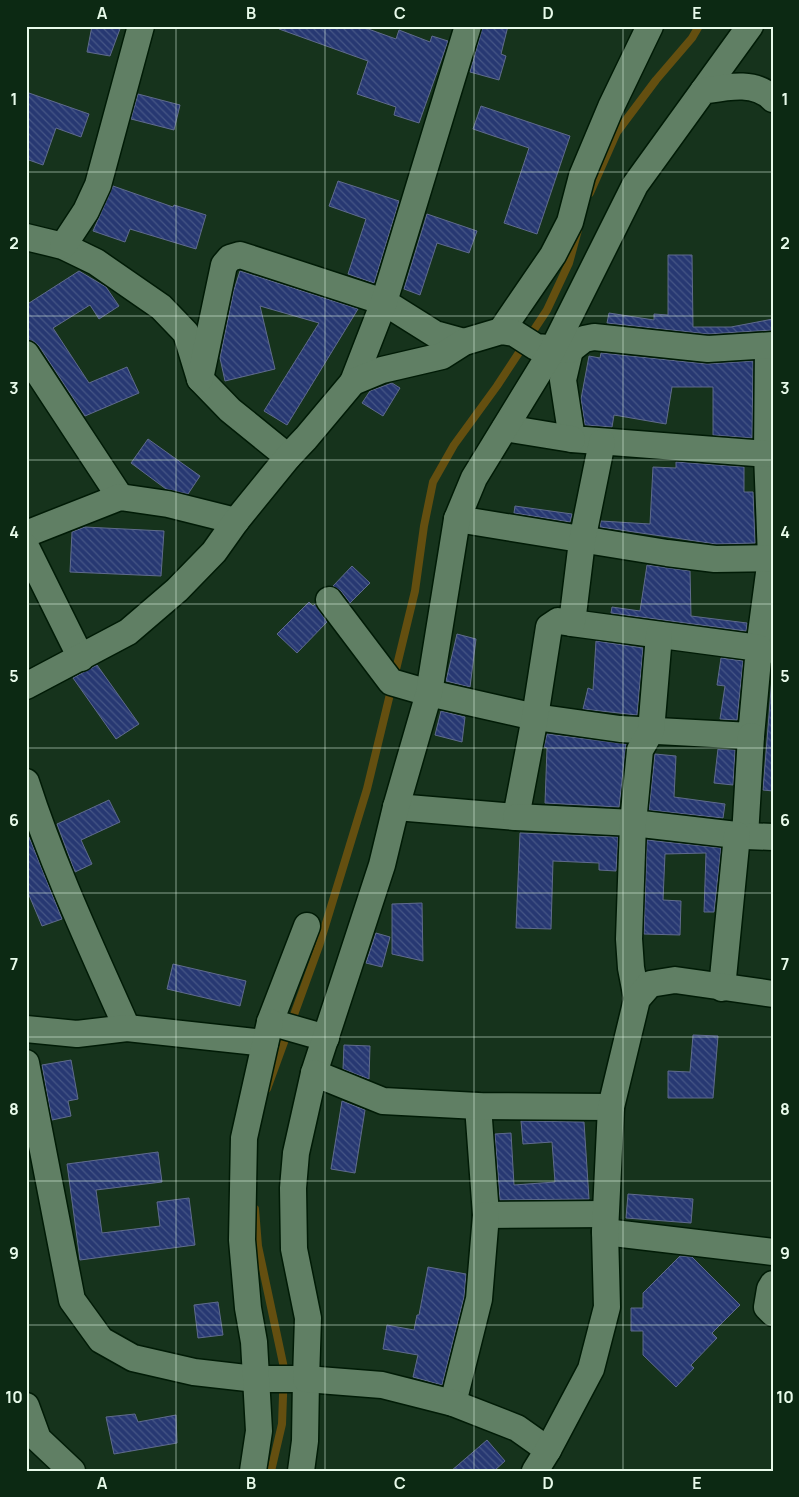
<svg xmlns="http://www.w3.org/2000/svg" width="799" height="1497" viewBox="0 0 799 1497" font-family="Manrope,sans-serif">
  <defs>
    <pattern id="building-back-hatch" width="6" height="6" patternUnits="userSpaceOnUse" patternTransform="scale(1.25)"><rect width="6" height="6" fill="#273872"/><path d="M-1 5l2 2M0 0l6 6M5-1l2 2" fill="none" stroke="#465686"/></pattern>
  </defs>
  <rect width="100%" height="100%" fill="#16331c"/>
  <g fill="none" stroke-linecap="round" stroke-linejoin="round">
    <g stroke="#644f10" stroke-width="8">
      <path d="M590 193 617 132 656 80 692 38 699 26"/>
      <path d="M267 1089 319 946 367 789 415 591 424 526 433 482 454 445 497 386 547 310 569 263 578 230"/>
      <path d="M255 1209 258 1246 284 1368 282 1424 271 1471"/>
    </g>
  </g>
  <g fill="url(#building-back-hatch)" stroke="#5f6b8c">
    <path d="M92 26H121L110 56 87 52Z"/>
    <path d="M280 26H360L396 39 399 30 430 42 432 36 448 41 419 123 394 115 396 107 357 94 368 61 279 29Z"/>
    <path d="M483 26H508L501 54 506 56 499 80 470 72Z"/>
    <path d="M26 92 89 114 81 137 56 128 43 165 26 159Z"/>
    <path d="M138 94 180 105 174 130 131 119Z"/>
    <path d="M481 106 570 136 537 234 504 223 529 148 473 129Z"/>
    <path d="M338 181 399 201 374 283 348 274 366 219 329 206Z"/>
    <path d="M113 186 173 207 174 205 206 215 196 249 130 229 125 242 93 231Z"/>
    <path d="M427 214 477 231 469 253 437 243 420 295 404 289Z"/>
    <path d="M668 255H692L693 327H731L773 319V330L708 334 607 323 609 313 654 320V314L668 315Z"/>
    <path d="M79 271 106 287 119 306 99 319 90 305 53 328 89 383 127 367 139 393 85 416 39 346 33 341 29 340 26 336V305Z"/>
    <path d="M240 271 358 309 287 425 264 411 319 323 260 306 275 369 225 381 220 358 234 290Z"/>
    <path d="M601 353 707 364 753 361 752 438 713 435V387H672L666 424 614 415 612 427 585 425 581 399 589 356 600 358Z"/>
    <path d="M392 383 400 388 383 416 362 403 370 391Z"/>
    <path d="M148 439 200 476 188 494 166 489 131 463Z"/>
    <path d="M676 462 744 467V492H753L755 543 716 544 600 527 601 521 650 524 653 467 676 468Z"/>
    <path d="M515 506 572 514 570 522 514 513Z"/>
    <path d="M85 527 164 531 161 576 70 572 72 532Z"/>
    <path d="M647 565 690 571 691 616 747 623 746 631 611 613 612 607 640 611Z"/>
    <path d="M352 566 370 583 350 603 341 591 333 586Z"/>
    <path d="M309 602 313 606 315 604 327 622 297 653 277 634Z"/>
    <path d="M457 634 476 639 470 687 446 681Z"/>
    <path d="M596 641 643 648 637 715 583 709 588 688 593 690Z"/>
    <path d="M721 658 743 661 737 720 720 719 725 686 717 685Z"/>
    <path d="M97 665 139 724 116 739 73 678Z"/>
    <path d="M773 665V791L763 790Z"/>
    <path d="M441 711 465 717 462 742 435 735Z"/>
    <path d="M547 734 626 744 619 807 545 803 547 748 544 747Z"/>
    <path d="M718 749 735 750 733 785 714 783Z"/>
    <path d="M655 754 676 756 674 797 725 804 723 818 649 810Z"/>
    <path d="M109 800 120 822 81 840 92 864 75 872 57 824Z"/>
    <path d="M520 833 618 837 616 871 599 870V863L553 861 551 929 516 928Z"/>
    <path d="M29 837 62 919 42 926 26 888V838Z"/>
    <path d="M647 840 721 848 714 912H704L706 853 665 854 663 900 681 901 680 935 644 934Z"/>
    <path d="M422 903 423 961 392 954V904Z"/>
    <path d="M376 933 390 937 382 967 366 963Z"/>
    <path d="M173 964 246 981 240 1006 167 989Z"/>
    <path d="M693 1035 718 1036 713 1098H668V1071L690 1072Z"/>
    <path d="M344 1045 370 1046 369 1079 343 1069Z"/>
    <path d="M71 1060 78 1099 68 1101 71 1116 52 1120 42 1065Z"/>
    <path d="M342 1101 365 1110 355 1173 331 1169Z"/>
    <path d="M521 1121 584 1122 589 1199 500 1200 495 1134 511 1133 514 1185 555 1182 552 1142 523 1144Z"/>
    <path d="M158 1152 162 1182 96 1190 102 1233 160 1226 157 1202 189 1198 195 1245 80 1260 67 1164Z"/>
    <path d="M628 1194 693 1199 691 1223 626 1218Z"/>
    <path d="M680 1256 692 1257 740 1305 712 1333 717 1338 691 1365 694 1368 676 1387 643 1355V1331H631V1308H643V1293Z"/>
    <path d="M428 1267 466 1274 464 1297 442 1385 413 1377 418 1355 383 1349 387 1325 414 1330 417 1315H419Z"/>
    <path d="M218 1302 223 1335 198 1338 194 1305Z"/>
    <path d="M135 1414 138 1422 176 1415 177 1443 114 1454 106 1417Z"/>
    <path d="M487 1440 505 1461 494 1471H451Z"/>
  </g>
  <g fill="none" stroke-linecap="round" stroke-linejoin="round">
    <defs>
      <g id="street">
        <path d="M703 91 750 26"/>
        <path d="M26 237 63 246 96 262 161 307 186 333 200 379 230 410 288 457"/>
        <path d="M63 246 86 211 98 185 141 26"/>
        <path d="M501 331 553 255 570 222 582 176 611 107 650 26"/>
        <path d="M768 346 767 454 771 558 759 648 773 650"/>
        <path d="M570 350 563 380 572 439 767 454"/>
        <path d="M26 354 120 497"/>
        <path d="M200 379 224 265 230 258 240 255 384 302 435 334 464 342"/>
        <path d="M353 382 384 302 468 26"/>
        <path d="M505 428 572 439"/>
        <path d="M457 519 667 553 715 559 773 558"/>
        <path d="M26 534 120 497 168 504 236 521"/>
        <path d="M26 547 81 658"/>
        <path d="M329 600 391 682 429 693 535 717 620 729 751 736 759 648 572 623"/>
        <path d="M26 686 128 632 177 590 214 552 236 521 288 457 306 438 353 382 382 370 442 356 464 342 501 331 514 333 536 347 570 350 584 339 594 337 708 349 773 345"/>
        <path d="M26 782C53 866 91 947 127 1028"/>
        <path d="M396 807 516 817 535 717 549 627 558 621 572 623 582 541 602 442"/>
        <path d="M516 817 633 823 745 836 751 736"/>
        <path d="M745 836 773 837"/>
        <path d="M307 926 270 1022 326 1038"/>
        <path d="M722 988 737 835"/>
        <path d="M637 999 631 968 629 939 633 823 640 750 651 731 659 635"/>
        <path d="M26 1029 77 1034 127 1028 265 1043"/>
        <path d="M26 1063 72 1300 101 1340 133 1358 194 1372 256 1379H306L305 1441 301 1471"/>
        <path d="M314 1073 382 865 396 807 429 693 457 519 474 478 553 349 635 185 703 91C726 87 755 80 773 99"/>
        <path d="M478 1106 486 1215 605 1214"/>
        <path d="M605 1232 773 1252"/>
        <path d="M773 1284 770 1289 767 1307 773 1313"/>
        <path d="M453 1403 479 1299 486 1215"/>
        <path d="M26 1406 38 1439 72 1471"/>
        <path d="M548 1450 517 1428 453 1403 382 1385 306 1379 308 1318 294 1249 293 1188 296 1153 314 1073 383 1101 478 1106 611 1107"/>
        <path d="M253 1471 259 1431 254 1342 248 1308 242 1240 244 1138 270 1022"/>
        <path d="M535 1471 548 1450 591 1369 607 1307 605 1232 611 1107 637 999 650 984 675 980 773 994"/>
      </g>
    </defs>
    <use href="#street" stroke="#001b06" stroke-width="29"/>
    <use href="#street" stroke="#607f64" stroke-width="26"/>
  </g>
  <path fill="none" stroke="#e8faea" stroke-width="1" stroke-opacity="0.55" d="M176 26V1471M325 26V1471M474 26V1471M623 26V1471M26 172H773M26 316H773M26 460H773M26 604H773M26 748H773M26 893H773M26 1037H773M26 1181H773M26 1325H773"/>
  <rect width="799" height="1497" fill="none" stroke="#0c2913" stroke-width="55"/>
  <rect x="28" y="28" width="744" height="1442" fill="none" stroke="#e8faea" stroke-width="2"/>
  <g font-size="16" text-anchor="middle" font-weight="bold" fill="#e8faea">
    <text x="102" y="19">A</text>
    <text x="251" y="19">B</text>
    <text x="400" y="19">C</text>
    <text x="548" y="19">D</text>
    <text x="697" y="19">E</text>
    <text x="14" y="105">1</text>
    <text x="785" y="105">1</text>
    <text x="14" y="249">2</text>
    <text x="785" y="249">2</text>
    <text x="14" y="394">3</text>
    <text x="785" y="394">3</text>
    <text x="14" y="538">4</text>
    <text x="785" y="538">4</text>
    <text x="14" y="682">5</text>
    <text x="785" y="682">5</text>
    <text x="14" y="826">6</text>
    <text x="785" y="826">6</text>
    <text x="14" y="970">7</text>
    <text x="785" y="970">7</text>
    <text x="14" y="1115">8</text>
    <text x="785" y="1115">8</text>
    <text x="14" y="1259">9</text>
    <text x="785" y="1259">9</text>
    <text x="14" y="1403">10</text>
    <text x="785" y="1403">10</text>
    <text x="102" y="1489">A</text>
    <text x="251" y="1489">B</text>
    <text x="400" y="1489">C</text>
    <text x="548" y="1489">D</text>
    <text x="697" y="1489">E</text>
  </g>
</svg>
